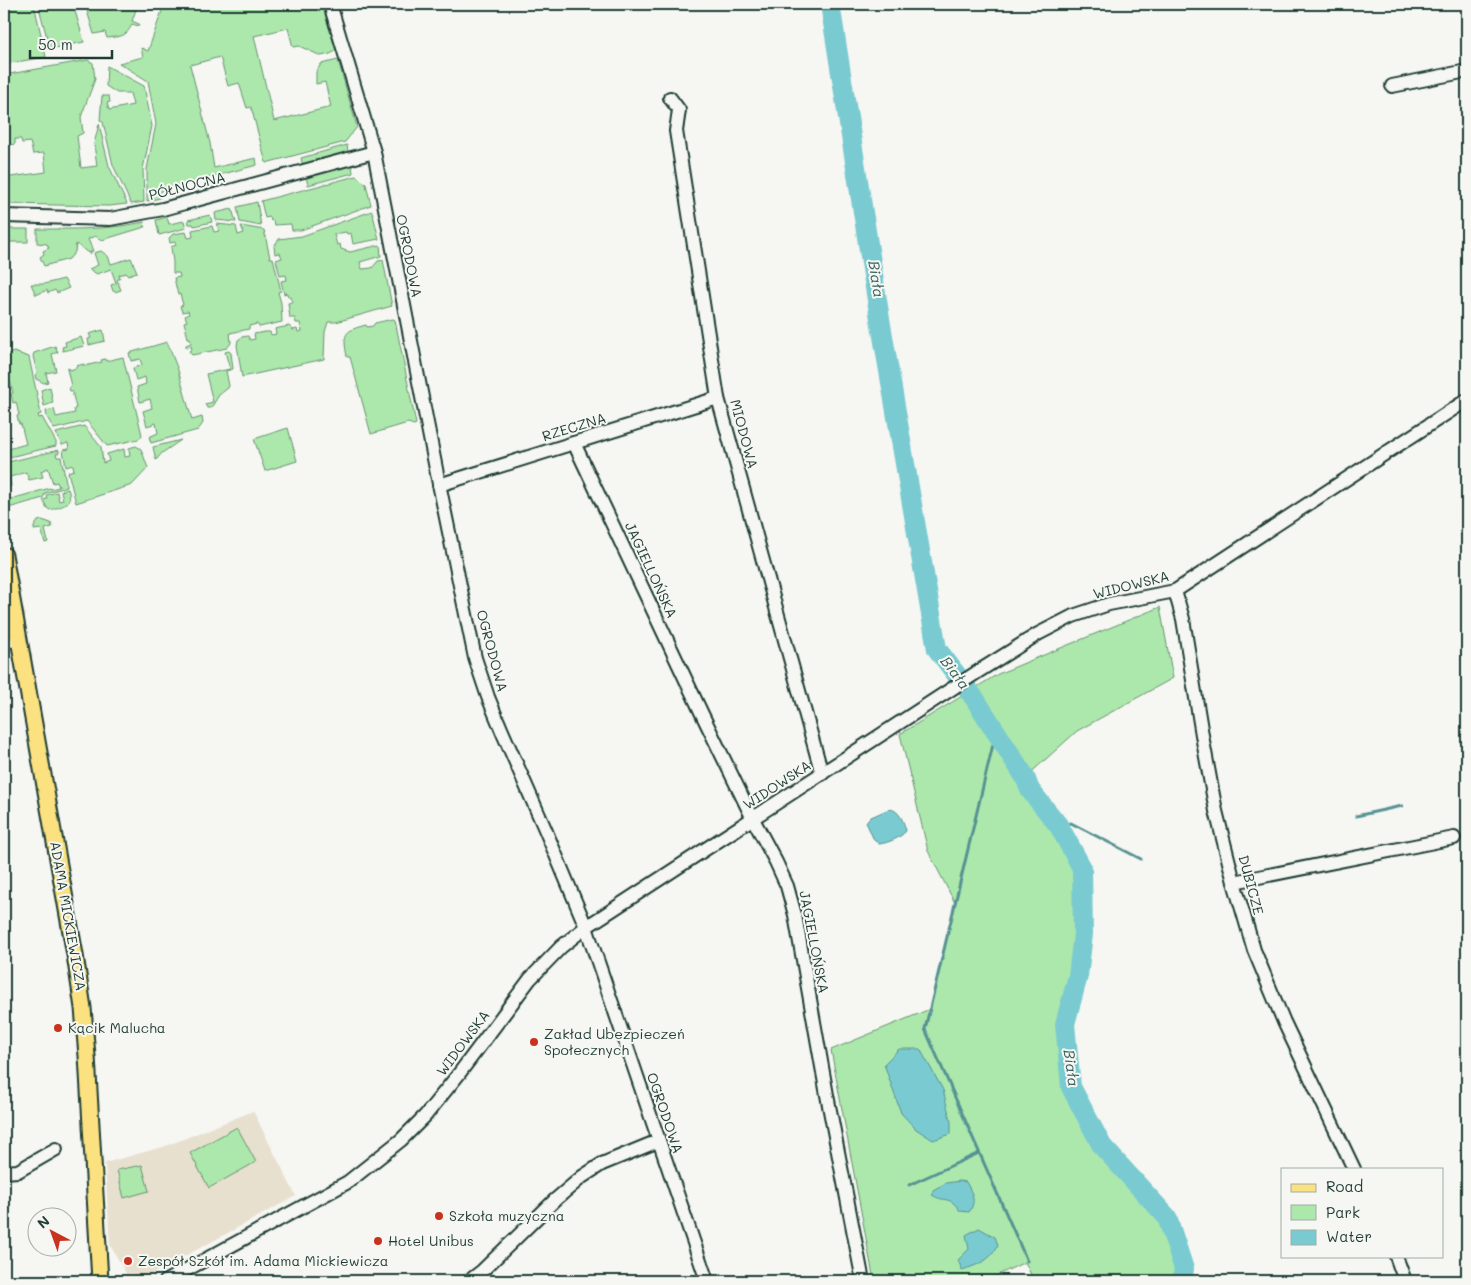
<svg xmlns="http://www.w3.org/2000/svg" width="1471" height="1285" viewBox="0 0 1471 1285" font-family="Mali,sans-serif">
  <rect width="100%" height="100%" fill="#f6f6f2"/>
  <filter id="ink" filterUnits="userSpaceOnUse"><feTurbulence type="fractalNoise" baseFrequency=".02" numOctaves="2"/><feDisplacementMap in="SourceGraphic" scale="10" xChannelSelector="R" yChannelSelector="G"/><feConvolveMatrix kernelMatrix="1 2 1 2 8 2 1 2 1" color-interpolation-filters="sRGB"/></filter>
  <g filter="url(#ink)">
    <path fill="#e8e0cf" d="M253 1111 296 1196 139 1281H137L132 1273 127 1275 110 1245 105 1163 166 1146Z"/>
    <g fill="#ace7ac" stroke="#669270">
      <path d="M4 4H34L46 57 4 64Z"/>
      <path d="M38 4H73L84 42 50 49Z"/>
      <path d="M85 4H138L132 21 139 24 138 26 132 24C126 38 120 36 107 38L105 32 94 34Z"/>
      <path d="M162 4H322L336 51 330 54 321 56 299 46 293 47 288 28 254 36 274 121 331 107 325 82 316 84V72L321 64 338 60 357 127 345 142 266 163 251 107 247 108 239 83 228 86 220 57 190 65 210 143 214 168 256 158 257 165 163 190 160 193 161 196 160 198 147 201V169L156 124 148 81 119 63 143 57 141 48 148 51 164 5Z"/>
      <path d="M88 60 93 63 95 79 81 117 83 133 77 136 81 168 97 166 94 144 99 124 109 166 127 204 109 206 4 204V178L46 172 44 153 33 154 30 142 22 143 21 139H15V144L4 146V75Z"/>
      <path d="M107 66 144 86 152 126 143 169 144 202 131 204 113 165 103 122 100 120 102 96H109L110 102 107 103 109 110 133 105 130 93H117L106 86Z"/>
      <path d="M347 145 348 153 303 166 301 158Z"/>
      <path d="M352 165 353 173 308 185 306 177Z"/>
      <path d="M356 176 366 184 371 205 301 230H292L291 224 274 225 273 220 271 221 270 217 265 218 261 201Z"/>
      <path d="M257 202 261 226 240 222 237 207Z"/>
      <path d="M232 209 236 222 216 220 215 213Z"/>
      <path d="M372 211 379 239 353 244 351 233 347 234 346 232 334 234 337 245 340 244 341 249 350 252 380 245 381 256 360 262 362 269 372 268 378 261 383 260 392 306 336 322H328L325 332 324 359 242 377 237 345 238 340 242 337 248 336 250 340 255 339 254 334 265 332H270L271 335 276 334 275 329 289 326 293 330 297 329 298 332 302 331 300 323H296L295 318H290L288 303 292 302 290 297H288L287 293 284 294 281 281 287 280 286 275 280 276 276 260 282 258 280 253 275 254 274 246 279 239 302 236Z"/>
      <path d="M210 215 212 222 194 226 193 224H189L188 220Z"/>
      <path d="M167 217 169 224 184 221 186 228 159 235 156 220Z"/>
      <path d="M144 222 145 227 102 240 95 236 88 239 93 251 90 252 91 254 76 244 75 252 69 259 44 266 40 257 44 254 43 251 49 248 47 244 37 243V229C75 229 106 230 144 222Z"/>
      <path d="M217 224 236 226 238 235 244 233 241 226 264 230 270 258H273L281 291 278 292 281 303 282 322 259 327 257 324 249 326V329L230 333 231 343 227 348 192 355 189 351 192 349 191 346 186 348V345L191 343 190 338H188L184 322 187 321 185 316 189 314 188 311 182 312 180 306 183 305 180 294 178 295 174 278 180 277 179 273H173V262L171 247 176 245 175 242 170 243 169 238 173 234 186 232 188 238 193 237 192 230 212 226 214 232 219 231Z"/>
      <path d="M4 229H28V242H8L4 245Z"/>
      <path d="M101 251 108 256 111 264 131 258 137 272 128 275 126 273 119 275 120 278 117 280 121 290 115 292 113 291 111 285 116 283 111 269 97 274 89 269 98 265 94 253Z"/>
      <path d="M64 279 69 288 57 293 55 290 48 293 47 290 36 295 31 284H44Z"/>
      <path d="M393 319 395 320 416 424 414 425 408 423 371 434 350 357H347C343 334 343 331 366 325L367 327 373 326 375 323Z"/>
      <path d="M103 330 105 341 89 345 88 339 91 338 89 334Z"/>
      <path d="M81 337 84 346 63 351 62 347 66 346 65 342Z"/>
      <path d="M167 342 178 370 192 420 202 417 203 423 198 430 151 443 149 437 158 433 156 423 147 426 143 411 152 408 150 399 140 402 137 387 146 384 145 377 136 380 133 368 142 365 140 359 131 361 129 353Z"/>
      <path d="M55 346 58 352 52 354 56 371 46 373 48 382 44 383 36 379 35 375 37 373 33 356 34 353Z"/>
      <path d="M229 351 231 353 233 369 226 371 229 386 228 388 219 395 211 408H207L205 404 213 402 206 374 230 369 225 352Z"/>
      <path d="M14 352 29 357 41 414 38 415 39 418 42 417 56 442V446L5 458 4 452 8 451V449L26 444 21 424H19L17 416 19 415 16 402 13 403 11 394 13 393 10 381H8L6 373 8 372 5 359H4V355Z"/>
      <path d="M123 357 142 435 139 439 107 446 87 421 54 429 47 417 46 411 54 409 56 417 75 413 74 409 76 408 72 391H70L69 387 71 386 67 369 69 368 70 370 76 368V366L84 364V366L102 362 101 360 105 359 106 361Z"/>
      <path d="M50 387 53 403 44 406 41 390Z"/>
      <path d="M84 426 101 447 103 463 109 461 107 454 124 449 125 457 130 456 129 448 136 446 141 449 148 468 132 485 76 503 68 472 74 470 73 465 66 467 63 450 69 449 68 443 62 445 56 433Z"/>
      <path d="M288 428 297 461 265 471 254 439Z"/>
      <path d="M181 440 162 453 156 460 153 447Z"/>
      <path d="M59 450V453L56 454 57 457H61L67 487 45 493 43 498 5 509 4 501 50 488 51 489 59 487 57 482 53 483 48 468 41 471 43 477 29 480 26 472 10 477 11 486 6 488 7 491 4 492V463Z"/>
      <path d="M68 489C74 505 62 506 50 510L47 508 43 500 47 499 46 495 57 492 59 501 63 500 61 491Z"/>
      <path d="M42 520 51 523 52 527 45 529 48 542 45 543 41 529 34 530V527L38 521Z"/>
      <path d="M1160 607 1173 678 1077 731 1026 777 1031 790 1059 826 1082 868 1083 934 1078 976 1065 1024 1071 1087 1102 1146 1167 1217 1184 1269 1182 1281H1034L1025 1262 985 1281H874L831 1050 930 1009 955 903 928 851 900 734 998 674Z"/>
      <path d="M237 1127 256 1162 209 1188 190 1153Z"/>
      <path d="M142 1165 149 1191 124 1198 117 1170Z"/>
    </g>
    <g fill="#7acbd1" stroke="#569292">
      <path d="M889 809C899 809 904 822 906 831 900 838 888 843 879 844L873 838 866 822 869 818Z"/>
      <path d="M899 1049H920L943 1090 951 1122V1134L933 1140 916 1129 901 1113 884 1064Z"/>
      <path d="M960 1181 966 1182C972 1193 977 1201 969 1212L960 1211C950 1195 945 1203 932 1195L933 1190 946 1183Z"/>
      <path d="M979 1228 995 1237 998 1245C991 1261 977 1265 962 1270L958 1260 969 1249 966 1235Z"/>
    </g>
    <g fill="none" stroke-linecap="round" stroke-linejoin="round">
      <g stroke="#569292" stroke-width="3">
        <path d="M996 732 925 1029 1027 1261"/>
        <path d="M1356 816 1402 806"/>
        <path d="M1059 826 1071 823 1141 859"/>
        <path d="M909 1185 979 1153"/>
      </g>
      <path stroke="#7acbd1" stroke-width="20" d="M830 4 880 319 937 649 975 699 1025 777 1030 790 1059 826 1082 868 1083 934 1078 976 1065 1024 1071 1087 1102 1146 1167 1217 1184 1269 1182 1281"/>
      <defs>
        <g id="minor">
          <path d="M330 4 374 152 438 479 475 658 488 697 502 731 545 829 586 927 707 1281"/>
          <path d="M1392 86 1467 71"/>
          <path d="M670 98 679 110 676 131 718 398 822 774"/>
          <path d="M4 216 110 219 163 209 374 152"/>
          <path d="M574 443 702 714 753 819 776 862 787 886 795 915 827 1095 863 1281"/>
          <path d="M439 485 718 398"/>
          <path d="M1175 591 1183 619 1203 741 1216 811 1234 882 1254 950 1284 1022 1354 1169"/>
          <path d="M4 642 19 639"/>
          <path d="M1234 882 1454 838"/>
          <path d="M4 1172 18 1171 56 1149"/>
          <path d="M1396 1256 1405 1281"/>
          <path d="M166 1281 348 1182 401 1140 425 1116 458 1075 530 979 561 947 586 927 979 671 1038 634 1073 616 1109 604 1175 591 1467 400"/>
          <path d="M469 1281 482 1271 555 1200 582 1177 602 1164 658 1141"/>
        </g>
        <path id="major" d="M4 555 75 955 83 1008 87 1056 100 1281"/>
      </defs>
      <use href="#minor" stroke="#1f3d34" stroke-width="16"/>
      <use href="#major" stroke="#1f3d34" stroke-width="19"/>
      <use href="#minor" stroke="#f6f6f2" stroke-width="12"/>
      <use href="#major" stroke="#fbe180" stroke-width="15"/>
    </g>
  </g>
  <g fill="#c8321e" stroke="#f6f6f2" stroke-width="2">
    <circle cx="58" cy="1028" r="5"/>
    <circle cx="534" cy="1042" r="5"/>
    <circle cx="439" cy="1216" r="5"/>
    <circle cx="378" cy="1241" r="5"/>
    <circle cx="128" cy="1261" r="5"/>
  </g>
  <g text-anchor="middle" stroke-width="4" stroke-linejoin="round" paint-order="stroke">
    <g font-size="14" fill="#1f3d34" stroke="#f6f6f2">
      <text transform="translate(187 186) rotate(-14)" y="5">PÓŁNOCNA</text>
      <text transform="translate(409 256) rotate(79)" y="5">OGRODOWA</text>
      <text transform="translate(574 427) rotate(-17)" y="5">RZECZNA</text>
      <text transform="translate(744 434) rotate(75)" y="5">MIODOWA</text>
      <text transform="translate(651 570) rotate(65)" y="5">JAGIELLOŃSKA</text>
      <text transform="translate(1131 585) rotate(-14)" y="5">WIDOWSKA</text>
      <text transform="translate(492 651) rotate(75)" y="5">OGRODOWA</text>
      <text transform="translate(777 785) rotate(-33)" y="5">WIDOWSKA</text>
      <text transform="translate(1251 885) rotate(75)" y="5">DUBICZE</text>
      <text transform="translate(68 916) rotate(80)" y="5">ADAMA MICKIEWICZA</text>
      <text transform="translate(814 942) rotate(79)" y="5">JAGIELLOŃSKA</text>
      <text transform="translate(463 1043) rotate(-53)" y="5">WIDOWSKA</text>
      <text transform="translate(665 1113) rotate(71)" y="5">OGRODOWA</text>
    </g>
    <g font-size="14" fill="#1f3d34" stroke="#f6f6f2" text-anchor="start">
      <text x="68" y="1033">Kącik Malucha</text>
      <text x="544" y="1039">Zakład Ubezpieczeń<tspan x="544" dy="16">Społecznych</tspan></text>
      <text x="449" y="1221">Szkoła muzyczna</text>
      <text x="388" y="1246">Hotel Unibus</text>
      <text x="138" y="1266">Zespół Szkół im. Adama Mickiewicza</text>
    </g>
    <g font-size="15" font-style="italic" fill="#36605b" stroke="#f6f6f2">
      <text transform="translate(876 279) rotate(81)" y="5">Biała</text>
      <text transform="translate(955 673) rotate(53)" y="5">Biała</text>
      <text transform="translate(1071 1068) rotate(82)" y="5">Biała</text>
    </g>
  </g>
  <rect width="1471" height="1285" fill="none" stroke="#f6f6f2" stroke-width="20"/>
  <rect x="10" y="10" width="1451" height="1265" fill="none" stroke="#1f3d34" stroke-width="2" filter="url(#ink)"/>
  <rect x="1281" y="1168" width="162" height="90" fill="#f6f6f2" stroke="#a0aca6"/>
  <rect x="1291" y="1184" width="25" height="8" fill="#fbe180" stroke="#a0aca6"/>
  <text x="1326" y="1192" font-size="15" fill="#1f3d34">Road</text>
  <rect x="1291" y="1205" width="25" height="15" fill="#ace7ac" stroke="#a0aca6"/>
  <text x="1326" y="1218" font-size="15" fill="#1f3d34">Park</text>
  <rect x="1291" y="1230" width="25" height="15" fill="#7acbd1" stroke="#a0aca6"/>
  <text x="1326" y="1242" font-size="15" fill="#1f3d34">Water</text>
  <g transform="translate(52 1232) rotate(319)"><circle r="24" fill="#f6f6f2" stroke="#a0aca6"/>
  <path d="M0-4L9 19L0 12L-9 19Z" fill="#c8321e"/>
  <text y="-8" font-size="14" font-weight="bold" text-anchor="middle" fill="#1f3d34">N</text>
  </g>
  <path d="M30 50v8h82v-8" fill="none" stroke="#1f3d34" stroke-width="2.5"/>
  <text x="38" y="50" font-size="15" fill="#1f3d34" stroke="#f6f6f2" stroke-width="4" paint-order="stroke">50 m</text>
</svg>
